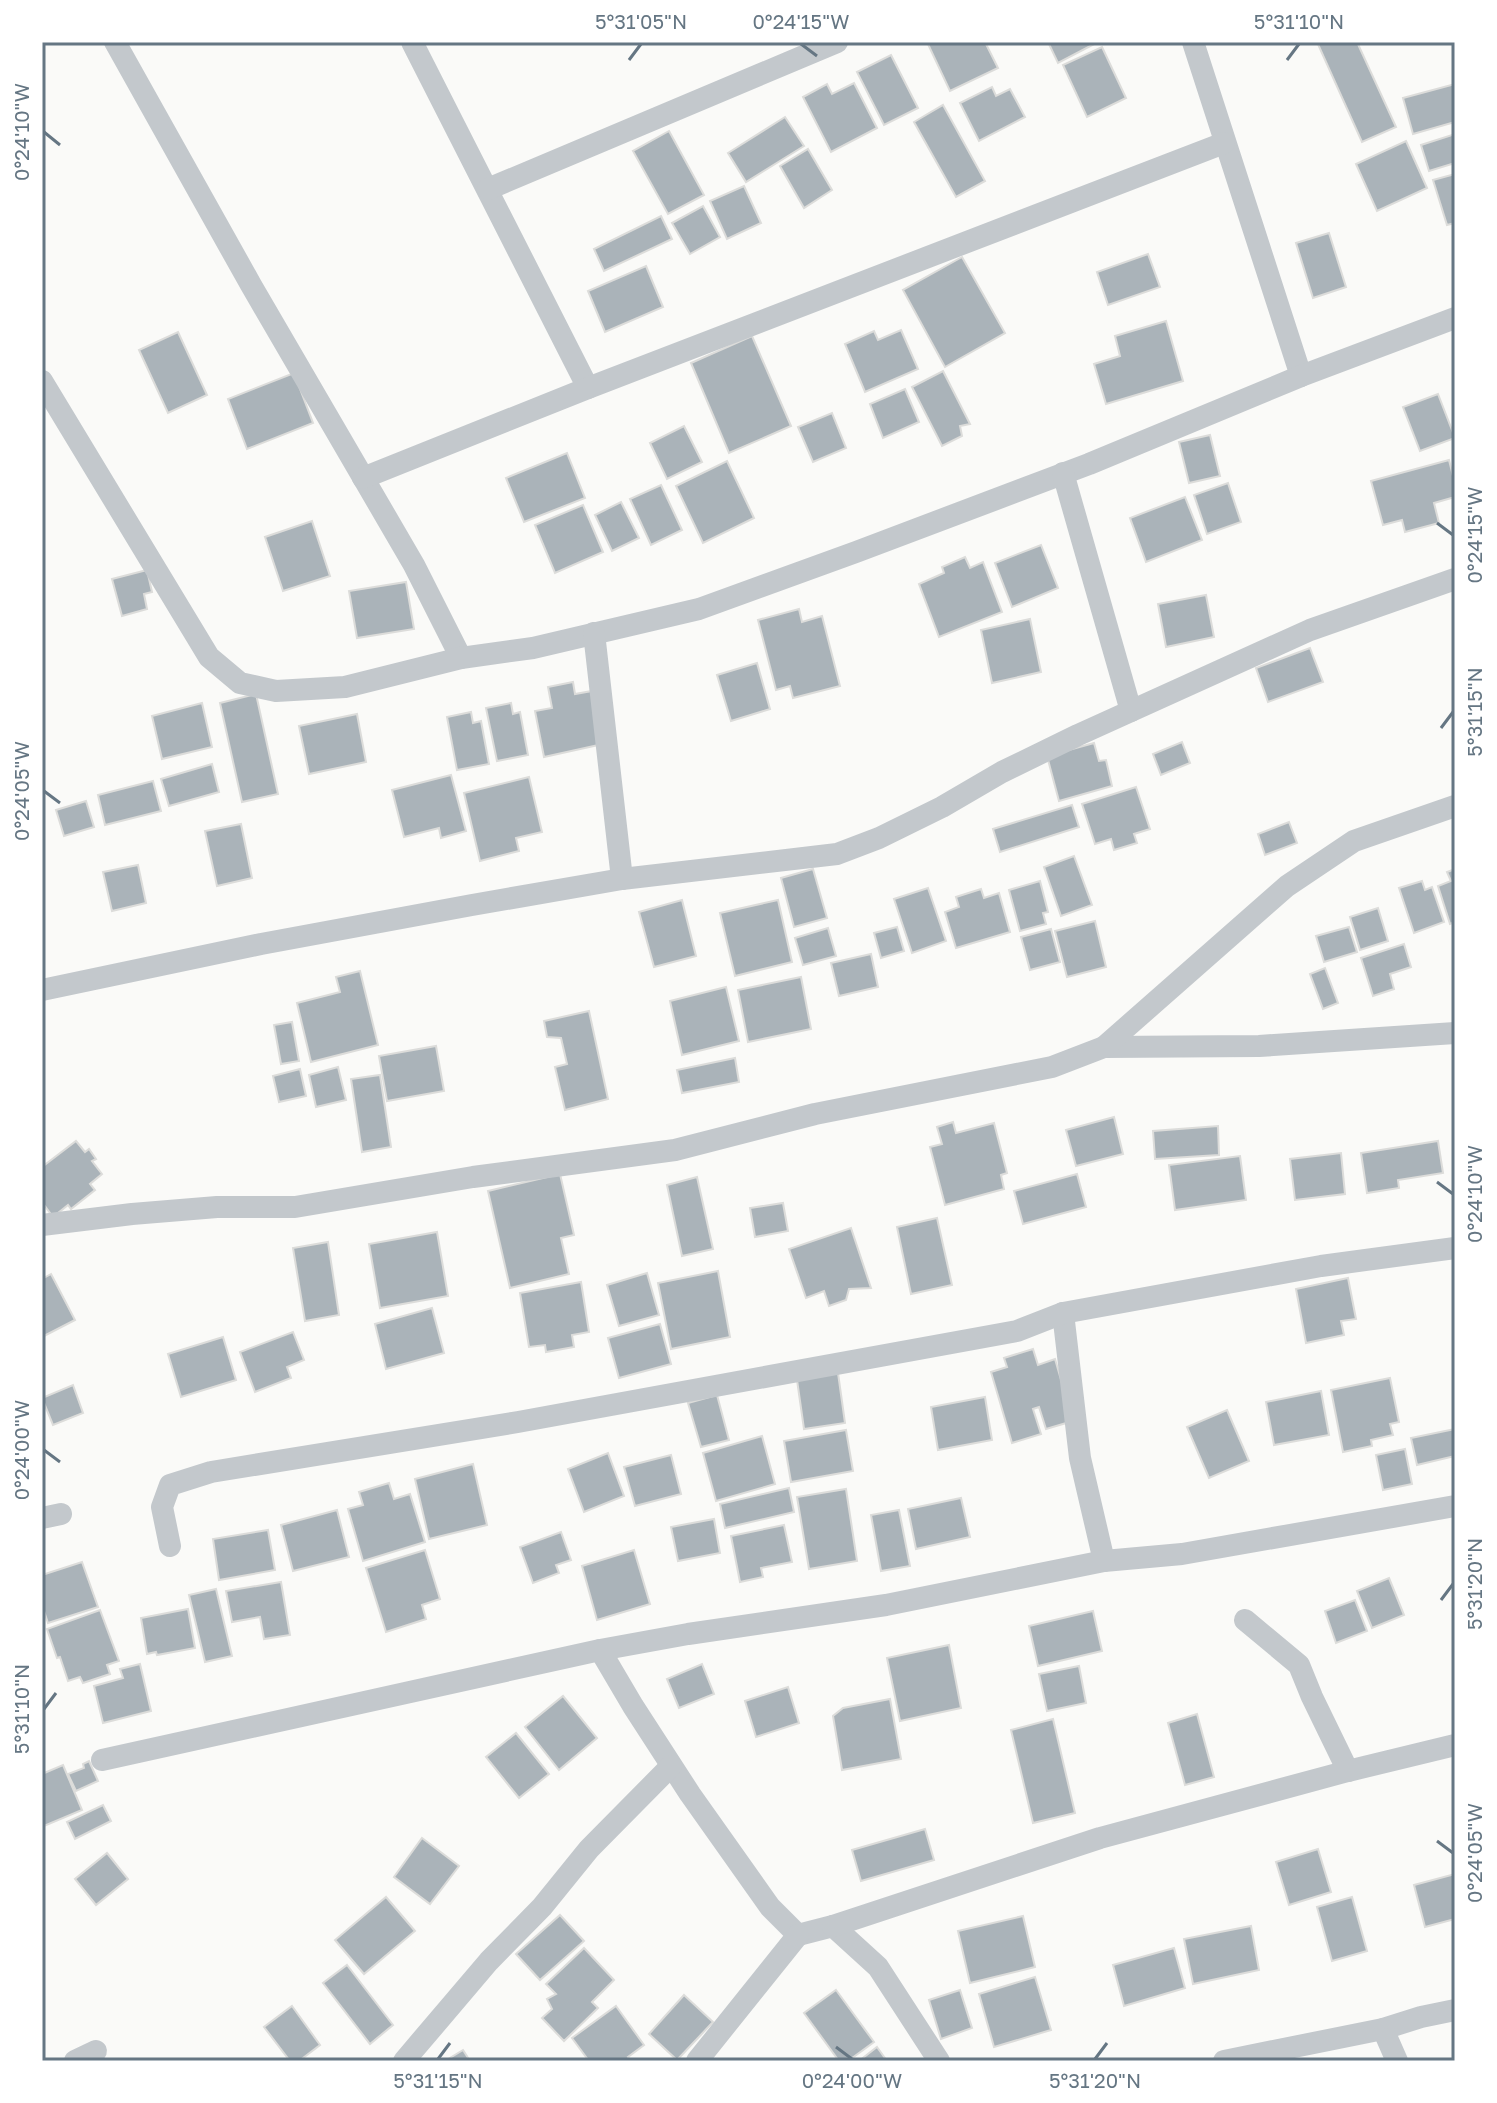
<svg xmlns="http://www.w3.org/2000/svg" width="1497" height="2103" viewBox="0 0 1497 2103" font-family="'Golos Text',sans-serif">
  <rect width="100%" height="100%" fill="#fafaf8"/>
  <g fill="#aab3b9" stroke="#dcdcda" stroke-width="2">
    <path d="M927 42H985L998 68 950 91Z"/>
    <path d="M1048 42H1098L1058 63Z"/>
    <path d="M1317 42H1357L1396 127 1362 142Z"/>
    <path d="M1102 47 1126 98 1087 117 1063 65Z"/>
    <path d="M891 55 918 108 884 125 857 72Z"/>
    <path d="M854 83 877 128 831 152 803 97 827 84 832 94Z"/>
    <path d="M1455 84V122L1413 134 1403 98Z"/>
    <path d="M992 87 996 96 1010 89 1025 117 979 141 960 103Z"/>
    <path d="M943 105 985 181 956 197 914 122Z"/>
    <path d="M785 117 804 146 746 182 728 153Z"/>
    <path d="M669 131 704 195 668 214 633 151Z"/>
    <path d="M1455 134V163L1429 171 1421 145Z"/>
    <path d="M1406 141 1427 188 1377 211 1356 164Z"/>
    <path d="M808 149 832 190 804 208 780 166Z"/>
    <path d="M1455 174V223L1447 225 1433 180Z"/>
    <path d="M744 186 761 223 727 239 710 201Z"/>
    <path d="M703 206 720 237 690 254 672 223Z"/>
    <path d="M661 216 672 239 604 271 594 249Z"/>
    <path d="M1329 233 1346 287 1313 298 1296 243Z"/>
    <path d="M1148 254 1160 287 1108 305 1097 272Z"/>
    <path d="M962 257 1005 333 945 367 903 290Z"/>
    <path d="M646 266 663 307 605 332 588 291Z"/>
    <path d="M1166 321 1183 381 1106 404 1094 364 1120 356 1115 336Z"/>
    <path d="M901 330 918 369 865 392 845 344 874 331 878 340Z"/>
    <path d="M178 332 207 395 168 413 139 350Z"/>
    <path d="M752 336 791 426 729 453 691 363Z"/>
    <path d="M943 371 970 424 960 426 962 436 942 446 912 387Z"/>
    <path d="M294 373 313 423 247 449 228 399Z"/>
    <path d="M905 389 919 422 883 438 870 404Z"/>
    <path d="M1438 394 1455 438 1420 451 1403 407Z"/>
    <path d="M832 413 846 448 813 462 798 427Z"/>
    <path d="M684 426 702 462 667 479 650 443Z"/>
    <path d="M1210 435 1220 476 1189 483 1179 442Z"/>
    <path d="M567 453 585 498 524 522 506 478Z"/>
    <path d="M1449 460 1455 484V497L1434 503 1439 523 1405 532 1402 520 1383 525 1371 481Z"/>
    <path d="M727 461 754 518 703 543 676 486Z"/>
    <path d="M1228 483 1241 522 1207 534 1194 495Z"/>
    <path d="M661 485 682 530 651 545 630 499Z"/>
    <path d="M1185 497 1202 540 1146 562 1130 518Z"/>
    <path d="M621 502 639 538 612 551 595 515Z"/>
    <path d="M583 505 603 552 555 573 535 525Z"/>
    <path d="M312 521 330 576 283 591 265 537Z"/>
    <path d="M1041 545 1058 588 1012 607 995 563Z"/>
    <path d="M965 557 970 568 983 562 1002 612 939 637 919 584 944 573 942 567Z"/>
    <path d="M147 570 152 592 144 594 147 609 122 616 112 579Z"/>
    <path d="M406 582 414 629 357 638 349 591Z"/>
    <path d="M1206 595 1214 637 1166 647 1158 604Z"/>
    <path d="M799 609 802 622 822 616 840 686 793 698 790 686 776 690 758 620Z"/>
    <path d="M1030 619 1041 672 992 683 981 630Z"/>
    <path d="M1310 648 1323 682 1268 702 1256 668Z"/>
    <path d="M757 663 770 709 731 721 717 675Z"/>
    <path d="M573 682 575 694 592 691 603 744 544 757 535 711 552 708 548 687Z"/>
    <path d="M256 694 278 794 242 802 220 703Z"/>
    <path d="M202 703 212 747 162 759 152 716Z"/>
    <path d="M511 703 513 714 520 712 528 755 497 761 486 708Z"/>
    <path d="M471 712 473 723 481 721 489 764 457 770 447 717Z"/>
    <path d="M357 714 366 762 309 774 299 726Z"/>
    <path d="M1182 742 1190 763 1161 775 1153 754Z"/>
    <path d="M1094 743 1099 761 1106 760 1112 786 1059 801 1047 756Z"/>
    <path d="M212 764 219 792 169 806 161 779Z"/>
    <path d="M451 775 466 831 441 838 439 828 404 837 392 790Z"/>
    <path d="M529 777 542 832 516 838 519 851 480 861 464 793Z"/>
    <path d="M153 781 161 811 105 825 98 795Z"/>
    <path d="M1136 787 1150 829 1134 834 1137 843 1114 850 1111 839 1095 844 1082 804Z"/>
    <path d="M86 801 94 827 64 836 56 810Z"/>
    <path d="M1072 805 1079 827 1000 852 993 829Z"/>
    <path d="M1289 822 1297 843 1265 855 1258 834Z"/>
    <path d="M241 824 252 878 217 886 205 831Z"/>
    <path d="M1074 856 1092 905 1061 916 1044 867Z"/>
    <path d="M138 865 146 903 112 911 103 872Z"/>
    <path d="M813 869 827 918 794 927 781 878Z"/>
    <path d="M1455 869V922L1450 924 1438 886 1451 881 1447 872Z"/>
    <path d="M1040 881 1048 912 1043 913 1046 924 1020 931 1009 890Z"/>
    <path d="M1422 881 1425 890 1432 887 1444 922 1414 933 1399 888Z"/>
    <path d="M928 888 946 941 912 953 894 899Z"/>
    <path d="M981 889 984 898 999 893 1010 932 956 948 945 912 959 907 956 897Z"/>
    <path d="M682 900 696 956 654 967 639 912Z"/>
    <path d="M778 900 792 962 735 976 720 913Z"/>
    <path d="M1378 908 1388 941 1360 950 1350 917Z"/>
    <path d="M1095 921 1106 967 1067 977 1055 931Z"/>
    <path d="M897 927 904 951 881 958 874 933Z"/>
    <path d="M1349 927 1357 952 1324 962 1316 936Z"/>
    <path d="M828 928 836 956 803 965 795 938Z"/>
    <path d="M1051 929 1060 962 1030 970 1021 937Z"/>
    <path d="M1404 944 1411 967 1390 974 1394 989 1373 996 1361 958Z"/>
    <path d="M871 954 878 987 839 996 831 963Z"/>
    <path d="M1325 968 1338 1003 1323 1009 1310 974Z"/>
    <path d="M360 971 378 1045 311 1062 297 1003 340 992 336 977Z"/>
    <path d="M801 977 811 1029 748 1042 738 990Z"/>
    <path d="M726 987 739 1041 682 1055 670 1001Z"/>
    <path d="M589 1011 608 1099 565 1110 555 1067 567 1064 561 1038 547 1037 544 1021Z"/>
    <path d="M292 1022 299 1061 281 1064 274 1025Z"/>
    <path d="M436 1046 444 1091 387 1101 379 1056Z"/>
    <path d="M735 1058 739 1082 682 1093 677 1070Z"/>
    <path d="M338 1067 346 1100 316 1107 309 1075Z"/>
    <path d="M300 1069 306 1096 279 1102 273 1076Z"/>
    <path d="M380 1075 391 1147 362 1152 351 1079Z"/>
    <path d="M1114 1117 1123 1154 1076 1166 1066 1130Z"/>
    <path d="M953 1122 956 1133 994 1123 1007 1173 1001 1175 1004 1189 945 1205 930 1147 942 1144 937 1127Z"/>
    <path d="M1218 1126 1219 1155 1155 1159 1153 1131Z"/>
    <path d="M76 1141 85 1152 89 1149 96 1159 92 1161 102 1174 90 1184 95 1190 71 1209 68 1205 53 1217 42 1202V1167Z"/>
    <path d="M1438 1141 1443 1173 1398 1180 1399 1188 1367 1193 1361 1153Z"/>
    <path d="M1341 1153 1345 1194 1295 1200 1290 1159Z"/>
    <path d="M1240 1156 1246 1200 1175 1210 1169 1165Z"/>
    <path d="M560 1174 574 1235 561 1238 569 1274 510 1288 488 1191Z"/>
    <path d="M1077 1174 1086 1207 1023 1224 1014 1191Z"/>
    <path d="M697 1177 713 1249 682 1256 667 1185Z"/>
    <path d="M783 1203 788 1231 755 1237 750 1208Z"/>
    <path d="M937 1218 952 1285 911 1294 897 1227Z"/>
    <path d="M851 1228 871 1288 849 1289 846 1300 829 1306 824 1291 806 1298 789 1249Z"/>
    <path d="M437 1232 448 1296 380 1308 369 1244Z"/>
    <path d="M328 1242 339 1315 305 1321 293 1248Z"/>
    <path d="M718 1271 730 1337 671 1349 658 1283Z"/>
    <path d="M647 1273 659 1315 619 1326 607 1285Z"/>
    <path d="M51 1274 75 1320 42 1337V1279Z"/>
    <path d="M1348 1278 1356 1319 1341 1321 1344 1335 1306 1343 1296 1289Z"/>
    <path d="M581 1282 589 1332 572 1335 574 1347 546 1352 545 1345 529 1347 520 1293Z"/>
    <path d="M432 1308 444 1353 386 1369 375 1324Z"/>
    <path d="M660 1324 671 1364 619 1378 608 1338Z"/>
    <path d="M293 1332 304 1360 287 1367 291 1378 255 1392 240 1352Z"/>
    <path d="M223 1337 236 1380 181 1397 168 1354Z"/>
    <path d="M1033 1349 1038 1365 1055 1359 1073 1421 1046 1429 1039 1407 1033 1409 1041 1434 1012 1443 991 1372 1007 1367 1004 1358Z"/>
    <path d="M838 1373 845 1423 804 1429 797 1380Z"/>
    <path d="M1390 1378 1399 1422 1390 1424 1393 1435 1371 1440 1372 1446 1343 1452 1331 1390Z"/>
    <path d="M73 1385 83 1413 53 1425 42 1398Z"/>
    <path d="M1321 1391 1329 1435 1274 1445 1266 1402Z"/>
    <path d="M717 1395 729 1440 701 1447 688 1403Z"/>
    <path d="M985 1397 992 1440 938 1450 931 1407Z"/>
    <path d="M1227 1410 1249 1461 1209 1478 1187 1427Z"/>
    <path d="M1455 1429V1456L1417 1465 1411 1438Z"/>
    <path d="M846 1430 853 1471 791 1482 784 1441Z"/>
    <path d="M762 1436 775 1484 716 1501 703 1453Z"/>
    <path d="M1405 1449 1412 1484 1383 1490 1376 1455Z"/>
    <path d="M608 1453 624 1496 584 1512 568 1469Z"/>
    <path d="M671 1455 681 1494 635 1506 624 1467Z"/>
    <path d="M473 1464 487 1525 429 1539 415 1479Z"/>
    <path d="M389 1483 394 1499 410 1494 425 1542 363 1561 348 1509 363 1505 359 1492Z"/>
    <path d="M789 1488 794 1512 725 1528 720 1504Z"/>
    <path d="M846 1489 857 1561 809 1569 797 1497Z"/>
    <path d="M961 1498 970 1537 916 1549 908 1509Z"/>
    <path d="M337 1510 349 1557 293 1571 281 1525Z"/>
    <path d="M899 1510 910 1566 881 1571 871 1515Z"/>
    <path d="M714 1519 720 1553 678 1561 671 1527Z"/>
    <path d="M784 1525 792 1562 761 1568 763 1577 740 1582 731 1536Z"/>
    <path d="M268 1530 275 1570 219 1580 213 1539Z"/>
    <path d="M561 1532 571 1560 556 1565 559 1573 533 1583 520 1547Z"/>
    <path d="M425 1550 440 1599 422 1605 426 1619 386 1632 366 1568Z"/>
    <path d="M634 1550 650 1604 597 1620 582 1566Z"/>
    <path d="M82 1562 98 1607 48 1623 42 1605V1575Z"/>
    <path d="M1389 1578 1404 1615 1372 1628 1357 1591Z"/>
    <path d="M281 1582 290 1635 264 1639 260 1617 232 1622 226 1591Z"/>
    <path d="M216 1589 232 1656 205 1662 189 1595Z"/>
    <path d="M1355 1600 1367 1631 1336 1643 1325 1611Z"/>
    <path d="M188 1609 195 1648 157 1655 156 1652 147 1654 141 1618Z"/>
    <path d="M100 1610 119 1661 107 1665 110 1674 83 1683 80 1677 68 1681 60 1657 57 1658 47 1629Z"/>
    <path d="M1093 1611 1102 1651 1038 1666 1029 1626Z"/>
    <path d="M949 1645 961 1708 900 1721 887 1658Z"/>
    <path d="M140 1664 151 1711 103 1723 94 1686 123 1678 120 1669Z"/>
    <path d="M702 1664 714 1694 679 1708 667 1679Z"/>
    <path d="M1079 1666 1086 1703 1047 1711 1039 1674Z"/>
    <path d="M788 1687 799 1723 756 1737 745 1701Z"/>
    <path d="M563 1696 597 1738 559 1770 525 1727Z"/>
    <path d="M890 1699 901 1759 842 1770 833 1716 843 1708Z"/>
    <path d="M1197 1714 1214 1777 1185 1785 1168 1723Z"/>
    <path d="M1053 1719 1075 1813 1033 1823 1011 1730Z"/>
    <path d="M516 1733 549 1774 519 1798 486 1757Z"/>
    <path d="M89 1761 98 1781 76 1791 68 1774 84 1768 83 1764Z"/>
    <path d="M63 1765 82 1810 44 1826 42 1822V1774Z"/>
    <path d="M103 1805 111 1821 75 1839 67 1822Z"/>
    <path d="M925 1829 934 1860 861 1881 852 1850Z"/>
    <path d="M422 1838 459 1866 430 1904 394 1877Z"/>
    <path d="M1318 1849 1331 1892 1289 1905 1276 1862Z"/>
    <path d="M107 1853 128 1879 96 1905 75 1879Z"/>
    <path d="M1455 1874V1919L1425 1927 1414 1885Z"/>
    <path d="M386 1897 415 1931 364 1974 335 1940Z"/>
    <path d="M1352 1897 1367 1951 1332 1961 1317 1907Z"/>
    <path d="M560 1915 584 1941 540 1980 516 1954Z"/>
    <path d="M1023 1916 1035 1967 970 1983 958 1931Z"/>
    <path d="M1251 1926 1259 1970 1193 1984 1184 1939Z"/>
    <path d="M584 1948 614 1980 592 2002 598 2008 564 2041 542 2018 552 2009 547 1999 556 1994 546 1984Z"/>
    <path d="M1174 1948 1185 1988 1124 2006 1113 1965Z"/>
    <path d="M347 1965 393 2025 370 2044 323 1983Z"/>
    <path d="M1035 1977 1051 2030 994 2047 979 1994Z"/>
    <path d="M836 1990 874 2042 848 2061H839L804 2013Z"/>
    <path d="M960 1990 972 2028 941 2039 929 2000Z"/>
    <path d="M684 1995 713 2022 677 2060 649 2034Z"/>
    <path d="M292 2006 320 2045 299 2061H290L264 2027Z"/>
    <path d="M616 2006 644 2045 628 2057 631 2061H589L572 2038Z"/>
    <path d="M877 2047 887 2061H859Z"/>
    <path d="M463 2050 470 2061H445Z"/>
  </g>
  <g fill="none" stroke-linecap="round" stroke-linejoin="round">
    <g stroke="#c3c8cc" stroke-width="22">
      <path d="M115 42 251 285 414 565 461 658"/>
      <path d="M412 42 588 388"/>
      <path d="M1193 42 1301 376"/>
      <path d="M488 189 837 42"/>
      <path d="M42 381 209 657 240 683 276 691 345 687 461 658 533 648 699 609 856 552 1089 464 1301 376 1455 318"/>
      <path d="M1063 473 1131 711"/>
      <path d="M363 478 588 388 1224 143"/>
      <path d="M594 633 622 879"/>
      <path d="M42 990 261 944 472 905 622 879 837 854 879 838 942 807 1002 772 1078 735 1310 630 1455 579"/>
      <path d="M1104 1047 1259 1046 1455 1033"/>
      <path d="M42 1225 132 1214 217 1207H295L473 1177 675 1150 815 1114 1052 1067 1104 1047 1287 886 1354 841 1455 806"/>
      <path d="M1063 1313 1080 1458 1104 1561"/>
      <path d="M42 1518 61 1514"/>
      <path d="M170 1546 162 1507 170 1485 211 1472 518 1422 1017 1331 1063 1313 1321 1266 1455 1248"/>
      <path d="M1245 1620 1299 1665 1312 1697 1348 1771"/>
      <path d="M600 1650 633 1706 690 1794 770 1907 798 1935 833 1926 878 1967 939 2061"/>
      <path d="M102 1760 600 1650 688 1634 886 1605 1104 1561 1182 1554 1455 1506"/>
      <path d="M833 1926 1100 1838 1348 1771 1455 1745"/>
      <path d="M1383 2029 1397 2061"/>
      <path d="M75 2061 96 2051"/>
      <path d="M404 2061 489 1961 542 1907 589 1849 671 1766"/>
      <path d="M697 2061 798 1935"/>
      <path d="M1224 2061 1383 2029 1421 2017 1455 2010"/>
    </g>
  </g>
  <path fill="none" stroke="#657683" stroke-width="3" d="M801 44 817 56M629 60 641 44M1287 60 1299 44M44 132 60 145M1437 523 1453 535M1441 728 1453 712M44 791 60 803M1437 1182 1453 1194M44 1450 60 1462M1441 1600 1453 1584M44 1709 56 1693M1437 1841 1453 1853M836 2047 852 2059M438 2059 450 2043M1095 2059 1107 2043"/>
  <rect width="1497" height="2103" fill="none" stroke="#ffffff" stroke-width="88"/>
  <rect x="44" y="44" width="1409" height="2015" fill="none" stroke="#657683" stroke-width="3"/>
  <g font-size="20" text-anchor="middle" fill="#657683">
    <text x="641" y="29">5°31'05"N</text>
    <text x="801" y="29">0°24'15"W</text>
    <text x="1299" y="29">5°31'10"N</text>
    <text transform="translate(22 132) rotate(-90)" y="7">0°24'10"W</text>
    <text transform="translate(1475 535) rotate(-90)" y="7">0°24'15"W</text>
    <text transform="translate(1475 712) rotate(-90)" y="7">5°31'15"N</text>
    <text transform="translate(22 791) rotate(-90)" y="7">0°24'05"W</text>
    <text transform="translate(1475 1194) rotate(-90)" y="7">0°24'10"W</text>
    <text transform="translate(22 1450) rotate(-90)" y="7">0°24'00"W</text>
    <text transform="translate(1475 1584) rotate(-90)" y="7">5°31'20"N</text>
    <text transform="translate(22 1709) rotate(-90)" y="7">5°31'10"N</text>
    <text transform="translate(1475 1853) rotate(-90)" y="7">0°24'05"W</text>
    <text x="438" y="2088">5°31'15"N</text>
    <text x="852" y="2088">0°24'00"W</text>
    <text x="1095" y="2088">5°31'20"N</text>
  </g>
</svg>
